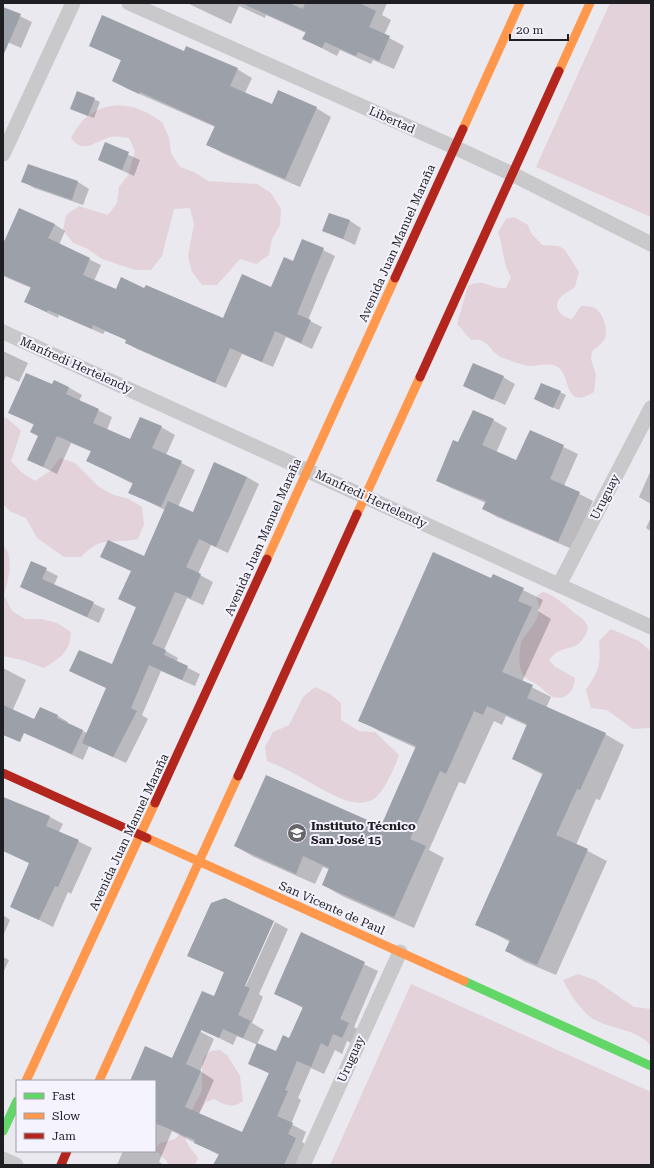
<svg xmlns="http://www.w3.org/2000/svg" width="654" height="1168" viewBox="0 0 654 1168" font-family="'Roboto Serif',serif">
  <rect width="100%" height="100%" fill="#e9e9ef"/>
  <g fill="#e4d2db">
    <path d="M610 3H651V217L536 167Z"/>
    <path d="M117 105 133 107 148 113 162 122 169 137 171 153 180 167 194 172 208 181 257 184 271 193 281 209 280 225 272 239 269 255 256 264 240 259 217 285H202L192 272 188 256 194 224 190 208 174 209 162 256 151 270H135L102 259 88 249 73 243 63 230 66 215 79 206 108 215 117 203 119 187 128 175 135 151 129 138C123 137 116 136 110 137 96 141 83 155 71 138 82 117 94 108 117 105Z"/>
    <path d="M514 217 528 225 531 233 542 245 559 246 565 250 579 272 575 287C571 290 565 293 562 296 551 306 560 317 572 319L581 306C586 306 592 306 596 309 604 314 609 333 604 340 601 344 596 348 592 351L591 359 596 375 594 392C564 411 571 377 558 367 550 362 539 366 530 366 522 365 514 362 506 359 488 354 490 336 471 340L457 324 468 286C485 277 490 290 506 288L511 277C503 265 503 246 498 232L506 219Z"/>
    <path d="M3 417 8 419 21 431 11 461 21 472 35 481 50 471 60 458 75 463 99 487 114 495 129 499 142 507 144 524 138 539C109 545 104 534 81 557H64L37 538 26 518 11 512 3 504Z"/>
    <path d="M3 545C15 557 8 581 4 595L12 611 25 619H42L57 623 71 632C70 652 60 658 44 668L22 660 3 656Z"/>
    <path d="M543 592C556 595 565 606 576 614 588 622 592 628 582 640 580 642 578 645 575 646 564 650 557 649 549 660L554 666 575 678C574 693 563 704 548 694 544 691 541 687 536 684 530 680 523 679 521 670 518 662 519 644 524 637 530 629 540 619 539 607 539 604 537 599 536 596Z"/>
    <path d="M611 629 639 641 651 652V727L649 728 633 729 607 710 591 708 586 690C599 671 601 664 599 641Z"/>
    <path d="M315 687 330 694 341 703V720L359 731 375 732 399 755C395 767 385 790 375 798 367 805 351 803 342 799 316 788 294 771 267 761L265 747 273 732 289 725 303 697Z"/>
    <path d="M578 974 595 980 634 1007 651 1009V1046C638 1029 610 1029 593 1019 581 1011 569 993 563 980Z"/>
    <path d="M411 984 651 1092V1165H330Z"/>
    <path d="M220 1050 227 1055 240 1076 243 1101C232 1109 225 1105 214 1099L206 1102C199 1114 189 1126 185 1139 188 1147 194 1151 198 1158L195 1165H168L167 1161 155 1150 160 1143 175 1139 181 1133 202 1090V1063L205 1056 211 1051Z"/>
  </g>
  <g fill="#0003" fill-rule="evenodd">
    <path d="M187 3H387L382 15 391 20 384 35 404 46 394 69 373 60 371 64 340 50 337 56 304 39 306 33 266 15 265 18 239 6 231 24Z"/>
    <path d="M3 8 32 22 21 48 3 40Z"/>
    <path d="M90 45 184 52 237 69 252 78 245 93 272 105 316 108 331 117 300 187 222 153 208 144 215 127 128 89 113 81 122 61Z"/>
    <path d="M94 99 100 102 94 118 71 109Z"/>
    <path d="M105 144 140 160 134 176 99 160Z"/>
    <path d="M28 165 78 182 89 189 83 205 34 188 22 181Z"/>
    <path d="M329 214 350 221 361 228 355 245 323 230Z"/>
    <path d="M54 224 65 231 59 245 101 265 94 281 116 291 145 289 223 320 272 288 293 262 303 240 335 256 308 320 322 327 312 349 286 337 273 367 242 354 226 388 137 349 126 343 127 340 105 331 103 334 59 315 58 318 25 302 31 288 3 276V241Z"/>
    <path d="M3 351 28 363 19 382 6 376 3 383Z"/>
    <path d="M503 377 515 384 505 405 464 386Z"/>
    <path d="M52 385 68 387 82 395 79 401 112 417 107 430 131 441 161 427 175 435 166 455 195 470 178 507 193 513 247 477 259 484 228 553 211 545 198 574 213 582 203 605 187 598 164 650 178 658 176 662 200 674 195 686 161 671 142 715 148 719 126 763 89 746 83 760 14 728 35 721 58 716 68 722 67 724 87 733 107 688 70 671 112 666 137 608 119 599 132 571 102 556 144 557 165 510 129 492 133 484 88 461 92 452 71 443 57 474 29 460 39 436 34 425 10 413Z"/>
    <path d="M560 392 566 395 559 410 535 399Z"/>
    <path d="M493 420 507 428 496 453 517 462 530 431 578 454 564 486 593 501 572 549 497 517 483 509 486 503 451 488 437 480 459 443Z"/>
    <path d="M651 470V504L639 497Z"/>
    <path d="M651 517V531L646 528Z"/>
    <path d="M32 563 58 576 54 585 105 609 99 623 21 587Z"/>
    <path d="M493 575 543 600 538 611 551 619 522 682 551 697 546 708 605 734 624 745 600 800 596 799 576 845 607 861 556 975 525 962 506 951 510 942 477 924 543 775 513 759 528 726 506 716 502 725 494 721 465 784 459 782 429 850 444 858 414 928 342 896 323 885 330 870 323 867 315 884 254 857 235 846 381 828 416 748 379 731 360 720 491 579Z"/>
    <path d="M3 668 26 680 8 721 3 719Z"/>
    <path d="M3 797 50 817 63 824 59 832 92 848 71 894 68 892 53 927 11 906 30 864 3 847Z"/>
    <path d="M211 904 242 990H244L275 922 288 929 259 994 263 997 252 1023 264 1030 257 1044 276 1053 289 1039 303 1008 275 993 301 934 378 971 354 1027 362 1032 356 1045 347 1041 342 1054 335 1050 324 1074 311 1068 298 1098 301 1100 291 1124 306 1132 302 1142 310 1147 302 1165H215L219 1155 172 1131 159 1162 164 1165H117L123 1151H155V1081H131L173 1060 214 997 225 973 188 955ZM201 1029 233 1045 237 1036 258 1045 249 1063 270 1074 243 1133 199 1114 214 1080 200 1071 214 1039 201 1032Z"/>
    <path d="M3 915 10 920 3 936Z"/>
    <path d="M3 957 9 960 3 973Z"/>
  </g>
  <g fill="#9ca0a8">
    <path d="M241 3H289L303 9 305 3H359L376 11 369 27 390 36 379 61 358 52 356 56 325 42 322 48 302 39 306 32Z"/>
    <path d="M3 7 21 14 3 56Z"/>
    <path d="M102 15 184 51 186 46 238 68 230 86 272 104 278 90 317 107 285 179 206 145 215 126 140 92 139 94 112 81 121 60 89 46Z"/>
    <path d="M77 91 95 98 88 116 70 109Z"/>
    <path d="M105 142 129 152 122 170 98 160Z"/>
    <path d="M28 164 78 181 72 200 21 182Z"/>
    <path d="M19 208 55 224 48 238 90 258 83 275 116 289 121 277 144 288 146 285 223 318 242 274 271 287 284 257 293 261 302 239 324 248 297 314 311 320 301 343 275 331 262 362 230 348 215 383 125 343 126 340 93 325 92 329 48 310 47 312 24 302 31 287 3 275V244Z"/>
    <path d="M329 213 350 220 343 239 322 231Z"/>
    <path d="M473 363 504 376 493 400 463 386Z"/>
    <path d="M26 373 52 384 54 380 69 387 66 394 99 409 93 423 130 439 140 417 162 426 152 448 182 461 161 507 128 493 133 483 86 461 91 451 57 436 43 467 27 460 38 436 30 432 34 424 8 413Z"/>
    <path d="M541 383 561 391 553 408 534 399Z"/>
    <path d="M473 410 494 419 482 445 516 460 530 430 564 445 550 479 580 492 558 542 482 509 486 501 436 481 453 440 458 442Z"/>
    <path d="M214 462 247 477 216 547 199 539 186 567 201 574 191 598 175 592 152 644 166 650 164 655 188 666 182 680 149 665 131 708 137 711 113 757 82 743 106 688 69 671 79 650 112 664 136 607 118 599 131 571 100 557 108 540 144 556 168 501 193 512Z"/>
    <path d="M433 552 491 578 493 574 524 588 518 601 532 607 502 672 533 685 527 698 606 733 580 790 577 789 556 835 588 849 537 965 505 951 510 940 475 925 543 773 512 759 527 724 487 706 483 715 474 711 446 774 440 771 410 839 426 846 394 917 322 885 329 868 303 856 296 874 234 846 266 775 381 826 416 746 358 721Z"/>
    <path d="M31 561 47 568 42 579 94 602 87 617 20 587Z"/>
    <path d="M3 705 34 719 40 707 58 715 57 718 83 730 72 754 24 733 20 742 3 735Z"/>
    <path d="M3 797 50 816 46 826 79 840 58 887 55 886 39 920 10 907 29 863 3 851Z"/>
    <path d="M225 898 274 921 245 986 250 988 238 1015 251 1021 243 1038 223 1029 219 1038 201 1030 186 1064 201 1071 185 1107 242 1132 269 1073 248 1064 257 1043 276 1051 283 1035 289 1038 303 1007 274 994 301 932 365 962 340 1019 349 1023 342 1038 333 1034 328 1047 321 1043 311 1067 297 1061 285 1090 288 1091 277 1116 293 1123 288 1134 296 1138 284 1165H213L219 1154 194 1143 195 1140 155 1123V1081H130L145 1046 172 1058 202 991 214 996 224 972 187 956 211 903Z"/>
  </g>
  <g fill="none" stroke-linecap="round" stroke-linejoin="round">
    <g stroke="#c9c9cb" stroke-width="15">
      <path d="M129 3 454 147 512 174 651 244"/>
      <path d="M3 154 73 3"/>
      <path d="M3 332 651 627"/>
      <path d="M559 585 651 408"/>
      <path d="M3 1159 16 1165"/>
      <path d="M303 1165 400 952"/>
    </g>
    <g stroke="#63d668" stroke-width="9">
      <path d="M464 981 651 1066"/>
      <path d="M3 1131 17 1101"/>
    </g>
    <g stroke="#ff974d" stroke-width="9">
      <path d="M559 71 590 3"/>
      <path d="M463 129 520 3"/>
      <path d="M357 514 420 377"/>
      <path d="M267 559 395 278"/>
      <path d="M147 838 464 981"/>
      <path d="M26 1081 155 803"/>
      <path d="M99 1081 238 776"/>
    </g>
    <g stroke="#b3261e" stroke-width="9">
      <path d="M395 278 463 129"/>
      <path d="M420 377 559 71"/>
      <path d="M3 773 147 838"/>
      <path d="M238 776 357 514"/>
      <path d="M155 803 267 559"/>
      <path d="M61 1165 67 1151"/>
    </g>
  </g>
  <defs>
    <symbol id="school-disc" viewBox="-11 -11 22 22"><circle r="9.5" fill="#66666a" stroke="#f4f3fe"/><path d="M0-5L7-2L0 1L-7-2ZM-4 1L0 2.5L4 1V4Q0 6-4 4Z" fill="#fff"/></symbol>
  </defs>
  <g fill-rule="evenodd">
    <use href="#school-disc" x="286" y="822" width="22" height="22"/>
  </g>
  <g text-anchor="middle" stroke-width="4" stroke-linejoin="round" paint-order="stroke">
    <g font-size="12" fill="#1f1f23" stroke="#f4f3fe">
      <text transform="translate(392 120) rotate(24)" y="4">Libertad</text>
      <text transform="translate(397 243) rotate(-66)" y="4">Avenida Juan Manuel Maraña</text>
      <text transform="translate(76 365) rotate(24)" y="4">Manfredi Hertelendy</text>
      <text transform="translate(605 497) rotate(-63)" y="4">Uruguay</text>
      <text transform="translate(371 499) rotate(25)" y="4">Manfredi Hertelendy</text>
      <text transform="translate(263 537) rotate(-66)" y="4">Avenida Juan Manuel Maraña</text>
      <text transform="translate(129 832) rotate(-65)" y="4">Avenida Juan Manuel Maraña</text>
      <text transform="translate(332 908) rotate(24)" y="4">San Vicente de Paul</text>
      <text transform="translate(351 1059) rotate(-66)" y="4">Uruguay</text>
    </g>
    <g font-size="12" font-weight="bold" fill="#1f1f23" stroke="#f4f3fe" text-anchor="start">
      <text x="311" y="830">Instituto Técnico<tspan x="311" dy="14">San José 15</tspan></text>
    </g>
  </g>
  <rect width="654" height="1168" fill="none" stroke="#1f1f23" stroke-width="8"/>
  <rect x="16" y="1080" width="140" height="72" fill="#f4f3fe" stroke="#9f9ea6"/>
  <rect x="24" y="1093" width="20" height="6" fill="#63d668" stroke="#9f9ea6"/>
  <text x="52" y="1100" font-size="12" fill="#1f1f23">Fast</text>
  <rect x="24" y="1113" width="20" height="6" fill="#ff974d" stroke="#9f9ea6"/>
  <text x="52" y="1120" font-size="12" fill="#1f1f23">Slow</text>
  <rect x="24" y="1133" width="20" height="6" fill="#b3261e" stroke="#9f9ea6"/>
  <text x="52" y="1140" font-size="12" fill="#1f1f23">Jam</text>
  <path d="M510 34v6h58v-6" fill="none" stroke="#1f1f23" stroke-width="2"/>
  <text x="516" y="34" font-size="12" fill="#1f1f23" stroke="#f4f3fe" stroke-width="3" paint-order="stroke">20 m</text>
</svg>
